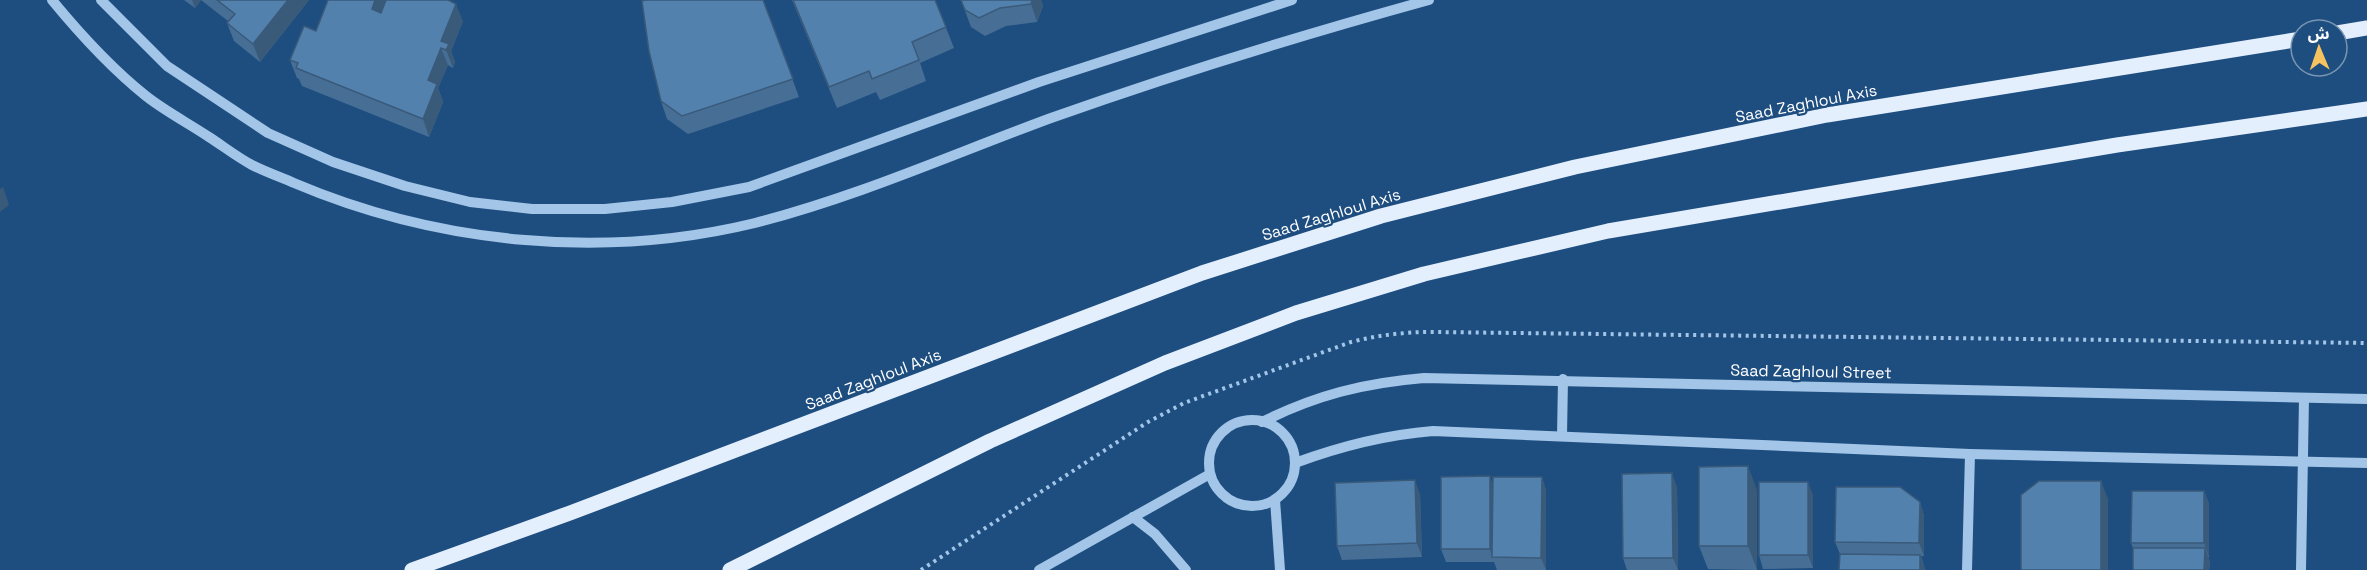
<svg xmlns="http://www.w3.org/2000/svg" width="2367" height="570" viewBox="0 0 2367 570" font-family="'Space Grotesk','Noto Sans Arabic',sans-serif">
  <rect width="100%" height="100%" fill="#1e4e7f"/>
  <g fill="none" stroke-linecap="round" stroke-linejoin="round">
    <path stroke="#a2c5e8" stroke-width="4" stroke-dasharray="3 4.5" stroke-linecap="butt" d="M921 570 1148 422 1184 403 1351 342C1379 335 1404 332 1432 332L2367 343"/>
    <g stroke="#a2c5e8" stroke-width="10">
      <path d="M52 0C80 34 111 68 146 96 165 111 188 123 209 137 223 146 237 157 252 165 266 172 280 177 294 183 438 244 603 260 755 223 857 197 953 154 1051 118 1175 74 1302 35 1429 0"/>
      <path d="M101 0 167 66 268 133 333 162 405 186 470 202 532 209H605L672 202 749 187 1039 82 1292 0"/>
      <circle cx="1252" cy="463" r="43"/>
      <path d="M1262 422C1316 395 1364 383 1424 378L2367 399"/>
      <path d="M1562 436 1563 379"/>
      <path d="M1295 463C1341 446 1384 435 1433 431L1970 454 2367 463"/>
      <path d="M1275 500 1280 570"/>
      <path d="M1133 517 1155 534 1186 570"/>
      <path d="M1039 570 1210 474"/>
      <path d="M1967 570 1970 454"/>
      <path d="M2301 570 2304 398"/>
    </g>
    <g stroke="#e4effe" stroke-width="15">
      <path d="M2337 33 2367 28"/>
      <path d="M412 570 570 513 1202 273 1381 216 1575 167 1827 115 2301 39"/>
      <path d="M730 570 990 441 1165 363 1296 313 1424 274 1608 231 2117 145 2367 109"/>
    </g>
  </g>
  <g fill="#476f96">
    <path d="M184 0H201L195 8Z"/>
    <path d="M201 0H309L260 62 234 41 227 23 228 21Z"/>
    <path d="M763 0 799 97 688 134 667 119 661 101Z"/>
    <path d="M792 0H935L954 48 920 63 926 81 880 100 876 92 837 108Z"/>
    <path d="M961 0H1041L1043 6 1037 22 1006 26 985 36 971 27Z"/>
    <path d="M463 21 451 51 455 62 453 68 448 65 438 88 443 102 429 137 302 86 299 79 297 78 290 60 316 31Z"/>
    <path d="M1542 477 1546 491V570H1497L1494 562H1446L1441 549 1492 484Z"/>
    <path d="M1677 487 1678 570H1627L1623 558Z"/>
    <path d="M1757 490V570L1708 569 1699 546Z"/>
    <path d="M2204 491 2209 504V557H2208L2210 562 2209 570H2133V548L2131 543Z"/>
    <path d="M1420 494 1422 557 1342 560 1337 546Z"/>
    <path d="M1813 495V568L1763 569 1759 555Z"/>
    <path d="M1920 502 1924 516V556H1921L1925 569 1840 554 1835 542Z"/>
  </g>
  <g fill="#3a5a7a">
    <path d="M192 0H201L195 8Z"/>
    <path d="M288 0H309L260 62 253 44Z"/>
    <path d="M375 0H389L378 27 372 9Z"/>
    <path d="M1032 0H1041L1043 6 1037 22 1031 4Z"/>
    <path d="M456 4 463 21 451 51 455 62 453 68 446 50 441 41Z"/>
    <path d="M441 48 448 65 438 88 443 102 429 137 423 119 428 80Z"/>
    <path d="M3 187 9 205 0 212V189Z"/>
    <path d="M1748 466 1757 490V570L1748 546Z"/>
    <path d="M1672 473 1677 487 1678 570 1673 558Z"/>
    <path d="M1490 476 1494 489 1492 557 1490 549Z"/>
    <path d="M1542 477 1546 491V570L1541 558Z"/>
    <path d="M1415 480 1420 494 1422 557 1417 543Z"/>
    <path d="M2101 481 2108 499V570H2101Z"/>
    <path d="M1808 482 1813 495V568L1808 555Z"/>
    <path d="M2204 491 2209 504V557L2204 543Z"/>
    <path d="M1920 502 1924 516V556L1919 543Z"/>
    <path d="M2205 548 2210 562 2209 570H2204Z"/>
    <path d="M1920 555 1925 569V570H1920Z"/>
  </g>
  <g fill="#5381ae" stroke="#3a5a7a" stroke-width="1.5">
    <path d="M217 0H288L253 44 227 23 235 14Z"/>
    <path d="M328 0H375L372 9 381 13 386 0H448L456 4 441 41 449 44 446 50 441 48 428 80 437 84 423 119 296 68 298 63 290 60 304 26 316 31Z"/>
    <path d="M646 0H763L793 79 682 116 661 101 649 51 642 1Z"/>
    <path d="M793 0H935L946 27 912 42 919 60 872 79 869 71 829 87Z"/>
    <path d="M961 0H1032L1031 4 1000 8 979 18 965 10Z"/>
    <path d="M1748 466V546H1699V467Z"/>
    <path d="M1672 473 1673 558H1623L1622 474Z"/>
    <path d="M1490 476V549H1441V477Z"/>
    <path d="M1493 477H1542L1541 558 1492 557Z"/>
    <path d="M1415 480 1417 543 1337 546 1335 483Z"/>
    <path d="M2039 481H2101V570H2021V495Z"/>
    <rect x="1759" y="482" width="49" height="73"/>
    <path d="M1836 487H1900L1920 502 1919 543 1835 542Z"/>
    <path d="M2132 491H2204V543H2131Z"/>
    <path d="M2133 548H2205L2204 570H2133Z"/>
    <path d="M1840 554 1920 555V570H1839Z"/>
  </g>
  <g text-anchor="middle" stroke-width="4.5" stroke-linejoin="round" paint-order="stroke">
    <g font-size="16" fill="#fff" stroke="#1e4e7f">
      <text transform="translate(1806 103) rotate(-11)" y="6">Saad Zaghloul Axis</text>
      <text transform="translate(1331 214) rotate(-17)" y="6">Saad Zaghloul Axis</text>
      <text transform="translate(1811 371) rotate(1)" y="6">Saad Zaghloul Street</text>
      <text transform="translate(873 379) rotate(-21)" y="6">Saad Zaghloul Axis</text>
    </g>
  </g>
  <g transform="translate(2319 48) rotate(358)"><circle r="28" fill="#1e4e7f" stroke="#7895b2" stroke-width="1.5"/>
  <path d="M0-4.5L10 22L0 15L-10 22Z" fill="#f7c361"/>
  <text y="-9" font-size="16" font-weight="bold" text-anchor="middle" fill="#ffffff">ش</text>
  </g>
</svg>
